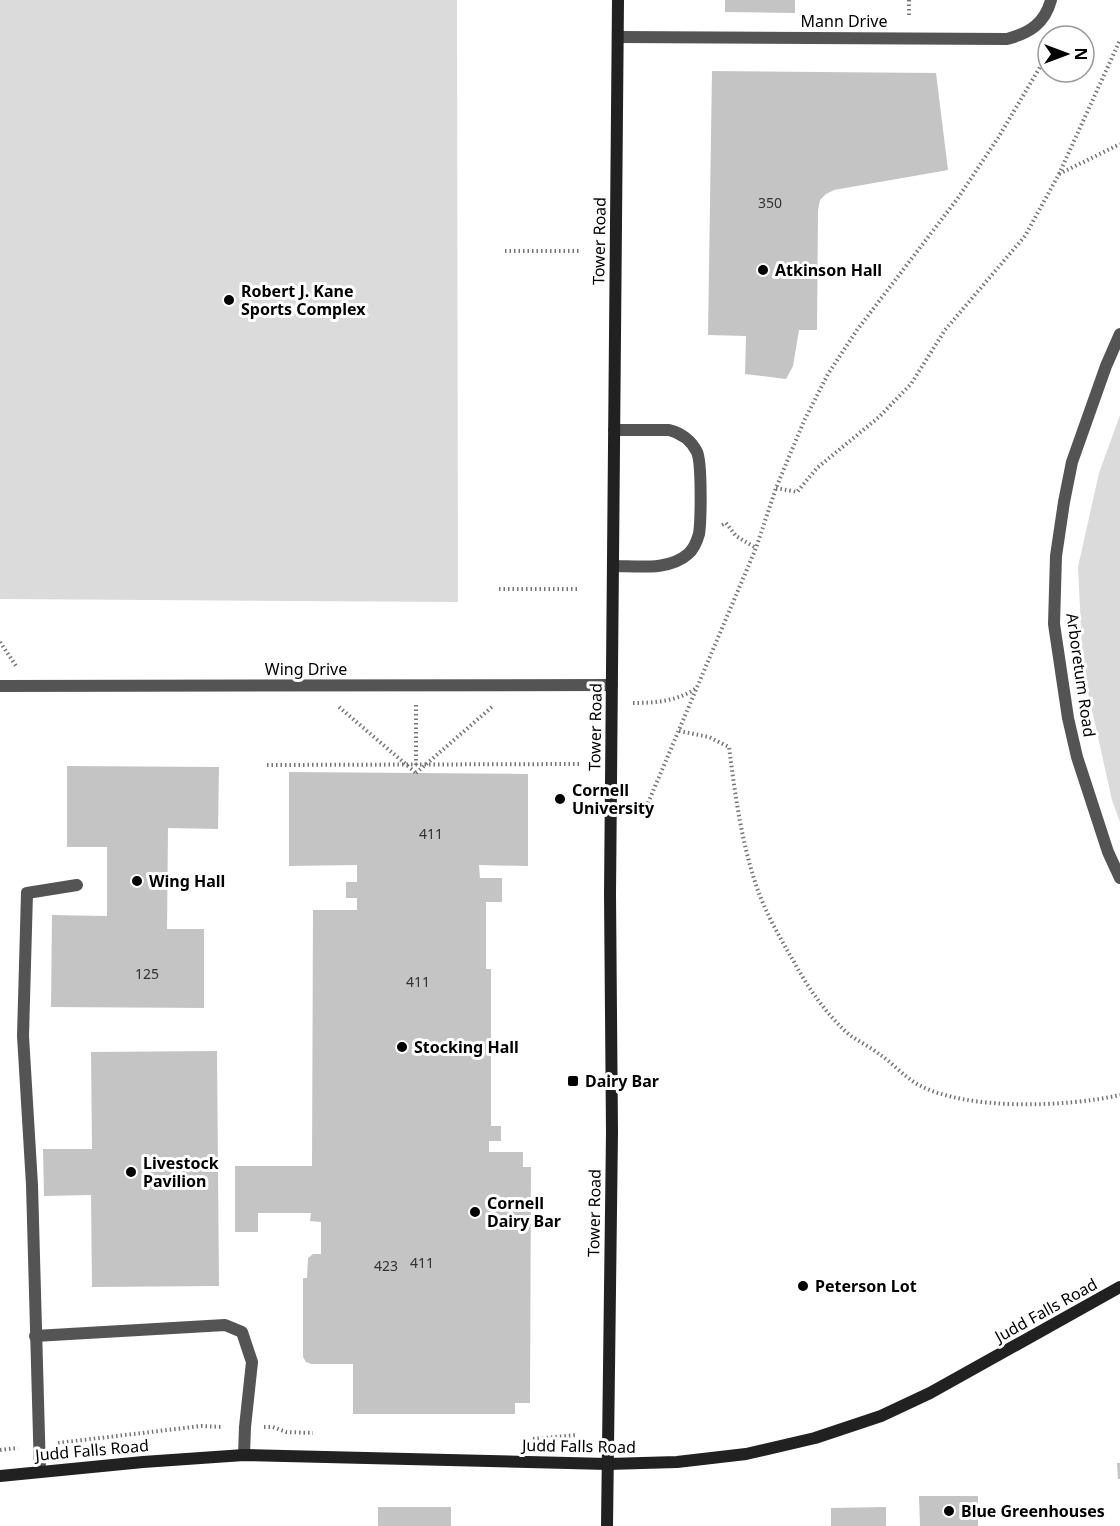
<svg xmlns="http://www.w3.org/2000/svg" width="1120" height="1526" viewBox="0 0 1120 1526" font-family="'Noto Sans',sans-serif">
  <rect width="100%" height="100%" fill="#fff"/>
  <g fill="#dbdbdb">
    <path d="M0 0H457L458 602 0 599Z"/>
    <path d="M1120 415V822L1112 800 1083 670 1078 567 1099 473Z"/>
  </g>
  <g fill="#c4c4c4">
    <path d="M725 0H795V13L725 12Z"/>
    <path d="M712 71 936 73 948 170 834 190 826 194 820 200 818 210 817 330H799L793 366 786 379 745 374 746 336 708 335Z"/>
    <path d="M67 766 219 767 218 829 168 828 167 929H204V1008L51 1007 52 915 107 916V847H67Z"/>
    <path d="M289 772 528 774V866L479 865 480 878H502V902H486V969H491V1126H501V1141H489V1152H523V1167H531L530 1403H515V1414H353V1364H311L306 1362 303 1357V1278H307L308 1258 313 1254H321V1222L310 1221 311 1213H258V1232H235V1166H312L313 910H357V898H346V882H357V865L289 866Z"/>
    <path d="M217 1051 219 1286 92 1287 91 1195 44 1196 43 1149H92L91 1052Z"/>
    <path d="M1117 1463H1120V1479H1118Z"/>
    <path d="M919 1496H978V1526H920Z"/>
    <rect x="378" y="1507" width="73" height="19"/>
    <path d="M886 1507V1526H831V1508Z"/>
  </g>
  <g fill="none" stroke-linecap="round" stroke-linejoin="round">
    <g stroke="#767676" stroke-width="4" stroke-dasharray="1.5 3" stroke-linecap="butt">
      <path d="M909 0V17"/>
      <path d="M1041 46 1046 57 1048 53"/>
      <path d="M1059 174 1120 144"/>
      <path d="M505 251H581"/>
      <path d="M776 488 797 492 817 468 879 417 911 384 945 330 1025 236 1059 174 1120 40"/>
      <path d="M722 525 726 523 736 536 756 548"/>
      <path d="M499 589H577"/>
      <path d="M0 642 16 666"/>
      <path d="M633 703C655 703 677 701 695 689"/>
      <path d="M416 705V766"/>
      <path d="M339 707 416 773"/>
      <path d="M679 731 709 737 729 747C735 793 741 840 756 885 765 912 780 938 794 962 807 986 823 1009 842 1028 852 1039 868 1045 879 1054 893 1063 904 1077 919 1085 967 1111 1068 1107 1120 1095"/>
      <path d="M267 765 582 764"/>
      <path d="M416 773 493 706"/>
      <path d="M648 803 756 548 776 488 804 421 828 374 857 330 958 198 998 138 1046 57"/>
      <path d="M264 1427H273L286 1432 313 1433"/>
      <path d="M533 1439 577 1435"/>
      <path d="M58 1443 201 1426 223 1427"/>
      <path d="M0 1450 18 1448"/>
    </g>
    <g stroke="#545454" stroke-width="12">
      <path d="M613 566C637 566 669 571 688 554 694 549 697 541 699 534 701 521 702 463 697 452 691 440 681 433 669 430H614"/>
      <path d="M35 1336 225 1325 242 1332 252 1362 245 1427 244 1455"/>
      <path d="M40 1472 32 1185 23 1036 27 893 77 885"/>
    </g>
    <g stroke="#545454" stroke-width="12">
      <path d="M618 37 1007 39C1030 33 1045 23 1051 0"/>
      <path d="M1120 334 1106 366 1072 462 1064 502 1056 556 1054 624 1068 718 1077 757 1108 852 1120 878"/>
      <path d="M0 686 612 685"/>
    </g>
    <g stroke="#212121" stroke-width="12">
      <path d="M0 1476 143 1462 244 1455 608 1464 677 1462 746 1454 815 1438 881 1416 930 1393 1120 1287"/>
      <path d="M607 1526 612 1132 610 894 618 0"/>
    </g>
  </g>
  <g fill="#000" stroke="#fff" stroke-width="2">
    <circle cx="763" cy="270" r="6"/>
    <circle cx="229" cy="300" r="6"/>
    <circle cx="560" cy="799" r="6"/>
    <circle cx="137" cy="881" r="6"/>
    <circle cx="402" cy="1047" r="6"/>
    <rect x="567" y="1075" width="12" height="12" rx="3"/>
    <circle cx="131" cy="1172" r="6"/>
    <circle cx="475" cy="1212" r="6"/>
    <circle cx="803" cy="1286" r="6"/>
    <circle cx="949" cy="1511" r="6"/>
  </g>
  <g text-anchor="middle" stroke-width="6" stroke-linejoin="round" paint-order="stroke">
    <g font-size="14" fill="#313131">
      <text x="770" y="208">350</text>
      <text x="431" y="839">411</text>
      <text x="147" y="979">125</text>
      <text x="418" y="987">411</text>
      <text x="422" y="1268">411</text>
      <text x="386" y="1271">423</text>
    </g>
    <g font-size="16" fill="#000" stroke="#fff">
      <text x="844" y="27">Mann Drive</text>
      <text transform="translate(599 241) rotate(-89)" y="6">Tower Road</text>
      <text x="306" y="675">Wing Drive</text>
      <text transform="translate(1081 675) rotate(82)" y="6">Arboretum Road</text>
      <text transform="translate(595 727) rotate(-89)" y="6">Tower Road</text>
      <text transform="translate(594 1213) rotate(-89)" y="6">Tower Road</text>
      <text transform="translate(1046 1310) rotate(-29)" y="6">Judd Falls Road</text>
      <text transform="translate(579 1446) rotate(1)" y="6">Judd Falls Road</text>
      <text transform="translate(92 1450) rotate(-5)" y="6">Judd Falls Road</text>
    </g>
    <g font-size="16" font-weight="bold" fill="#000" stroke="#fff" text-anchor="start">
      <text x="775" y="276">Atkinson Hall</text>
      <text x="241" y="297">Robert J. Kane<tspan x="241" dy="18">Sports Complex</tspan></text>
      <text x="572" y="796">Cornell<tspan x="572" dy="18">University</tspan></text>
      <text x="149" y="887">Wing Hall</text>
      <text x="414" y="1053">Stocking Hall</text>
      <text x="585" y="1087">Dairy Bar</text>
      <text x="143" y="1169">Livestock<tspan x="143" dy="18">Pavilion</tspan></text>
      <text x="487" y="1209">Cornell<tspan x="487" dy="18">Dairy Bar</tspan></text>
      <text x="815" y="1292">Peterson Lot</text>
      <text x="961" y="1517">Blue Greenhouses</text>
    </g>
  </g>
  <g transform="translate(1066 54) rotate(90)"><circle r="28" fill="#ffffff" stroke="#999999" stroke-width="1.5"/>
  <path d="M0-4.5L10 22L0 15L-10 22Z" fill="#000000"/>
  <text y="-9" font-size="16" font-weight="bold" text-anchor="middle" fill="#000000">N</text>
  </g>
</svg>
